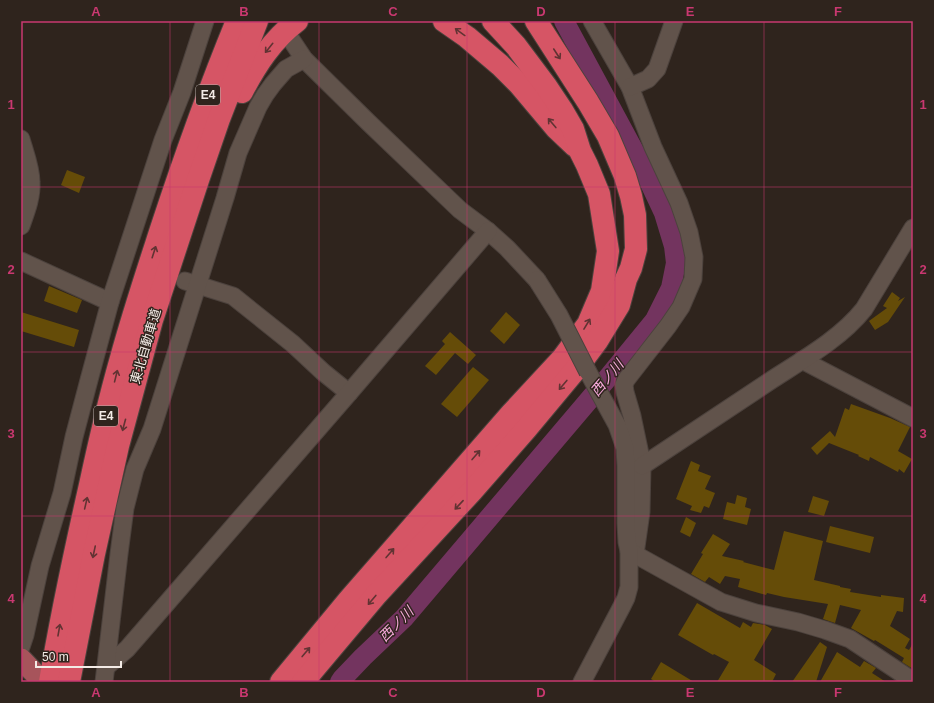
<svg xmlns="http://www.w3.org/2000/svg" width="934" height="703" viewBox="0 0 934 703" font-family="Arial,'Noto Sans JP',sans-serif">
  <rect width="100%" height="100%" fill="#2f241d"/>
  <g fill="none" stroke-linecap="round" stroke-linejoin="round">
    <path stroke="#73345f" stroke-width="20" d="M340 682 342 679 363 657 404 618 606 380 655 320 671 288 676 263 674 246 664 213 640 162 564 21"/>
  </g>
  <g fill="#654c08">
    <path d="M67 170 85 177 79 193 61 185Z"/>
    <path d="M49 286 82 300 77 313 44 301Z"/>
    <path d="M892 292 900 298 898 301 905 297 888 322 875 330 869 321 887 308 883 306Z"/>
    <path d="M21 312 79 330 74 347 21 331Z"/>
    <path d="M506 312 520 325 504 344 490 331Z"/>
    <path d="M450 332 476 355 468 364 455 353 436 375 425 366 445 344 442 341Z"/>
    <path d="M473 367 489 380 457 417 441 404Z"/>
    <path d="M851 404 890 418 910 427 898 451 912 459 904 473 899 469 898 472 870 457 869 461 858 456 859 455 829 443 817 455 811 448 830 431 835 437 845 408 849 410Z"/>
    <path d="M691 461 700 465 698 471 711 476 705 489 715 493 709 508 704 506 701 513 690 510 692 506 676 499Z"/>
    <path d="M737 495 747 498 745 507 751 509 747 525 723 519 727 502 735 504Z"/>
    <path d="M813 496 829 501 824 516 808 512Z"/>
    <path d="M686 517 696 523 690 537 680 532Z"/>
    <path d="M830 526 874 537 870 553 826 542Z"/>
    <path d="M784 531 823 541 814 580 840 586V587L851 589 850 592 881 597V595L904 598 903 612 897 611 890 626 910 639 905 648 909 650 913 643V669L902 662 904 658 875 640 874 641 851 628 861 610 840 605 835 623 823 619 828 604 784 597 767 593 766 595 738 587 740 579 725 576 720 584 709 577 705 582 691 574 703 554 701 553 713 534 730 544 722 556 744 561 743 562 774 570Z"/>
    <path d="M697 603 740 628 743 622 751 627 753 623 765 625 772 629 754 660 776 674 772 682H717L729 662 714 654 713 655 678 635Z"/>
    <path d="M820 642 827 647 816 682H792Z"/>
    <path d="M837 652 860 667 864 661 876 668 872 673 886 682H820Z"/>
    <path d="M661 662 694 682H656L651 679Z"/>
  </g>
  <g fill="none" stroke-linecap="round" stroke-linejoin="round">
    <defs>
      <g id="minor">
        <path d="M592 21 630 87 653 147 679 203 689 232 694 257 693 279 681 307 668 326 626 380 624 385 625 392 632 416 640 454 642 466 641 512 635 554"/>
        <path d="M290 38 304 59 368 122 460 210 488 231 507 248 537 280"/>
        <path d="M630 87 648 79 657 69 674 21"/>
        <path d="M21 139C25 153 31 168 31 182 32 197 26 212 21 226"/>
        <path d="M21 261 110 302"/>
        <path d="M185 281 233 296 293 344 323 372 349 393"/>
        <path d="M802 360 913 418"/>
        <path d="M642 466C685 437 729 408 773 379 804 359 841 338 864 309L913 228"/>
        <path d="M629 551 721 602 756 613 798 622 825 630 850 639 913 681"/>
        <path d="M21 647 25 635 40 566 62 493 74 437 89 380 110 302 163 140 182 92 205 21"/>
        <path d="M106 667 127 649 349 393 488 231"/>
        <path d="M104 682 119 554 125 508 135 469 152 429 225 198 238 153 258 107 265 95 273 84 286 69 304 59"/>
        <path d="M582 682 622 606 626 598 629 587V551L627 542 626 523V466L625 448 617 425 588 372"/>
      </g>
      <path id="major" d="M21 659 43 682"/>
      <g id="highway">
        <path d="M444 21 467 37 500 65 519 84 556 128 575 146"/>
        <path d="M242 92C256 65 272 40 297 21"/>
        <path d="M50 682C61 616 75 551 90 485 99 443 109 400 121 358 133 314 147 272 161 229 184 159 209 89 237 21"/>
        <path d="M69 682 94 554 118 446 152 320 198 180 219 119 257 21"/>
        <path d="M281 682 348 601 511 414 562 359 588 324 602 291 608 251 599 194 587 165 580 151 573 129 562 110 546 86 516 46 493 21"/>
        <path d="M303 682 377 594 472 491 527 428 577 368 597 341 619 305 626 279 631 268 636 249 635 215 631 196 625 176 608 136 588 102 536 21"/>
      </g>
    </defs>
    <use href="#minor" stroke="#4c423d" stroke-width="19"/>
    <use href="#major" stroke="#4c423d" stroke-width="23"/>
    <use href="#highway" stroke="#4c423d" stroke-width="24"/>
    <use href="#minor" stroke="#61534b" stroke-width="17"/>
    <use href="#major" stroke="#a7545b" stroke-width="21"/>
    <use href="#highway" stroke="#d65565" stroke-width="22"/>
    <defs>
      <path id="minor-bridge" d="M537 280 559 315 588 372"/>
    </defs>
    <use href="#minor-bridge" stroke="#4c423d" stroke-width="19" stroke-linecap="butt"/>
    <use href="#minor-bridge" stroke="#61534b" stroke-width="17"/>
  </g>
  <defs><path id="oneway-shaft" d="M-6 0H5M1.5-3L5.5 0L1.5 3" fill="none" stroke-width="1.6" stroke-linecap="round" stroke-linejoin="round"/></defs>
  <g stroke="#613333">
    <use href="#oneway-shaft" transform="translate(460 32) rotate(-144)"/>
    <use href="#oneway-shaft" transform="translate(269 48) rotate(129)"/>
    <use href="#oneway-shaft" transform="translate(557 54) rotate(57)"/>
    <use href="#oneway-shaft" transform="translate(552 123) rotate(-130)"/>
    <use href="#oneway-shaft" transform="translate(154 252) rotate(-72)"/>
    <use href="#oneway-shaft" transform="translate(587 324) rotate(-59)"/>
    <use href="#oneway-shaft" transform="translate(116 376) rotate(-76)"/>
    <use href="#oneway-shaft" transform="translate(563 385) rotate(130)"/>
    <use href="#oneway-shaft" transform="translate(124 425) rotate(105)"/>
    <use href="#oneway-shaft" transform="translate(476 455) rotate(-49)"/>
    <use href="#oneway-shaft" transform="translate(86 503) rotate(-77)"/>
    <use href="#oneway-shaft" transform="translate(459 505) rotate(133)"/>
    <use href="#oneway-shaft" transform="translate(94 552) rotate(102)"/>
    <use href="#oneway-shaft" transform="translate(390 553) rotate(-49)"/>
    <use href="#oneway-shaft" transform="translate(372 600) rotate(130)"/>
    <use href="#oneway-shaft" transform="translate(59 630) rotate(-80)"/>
    <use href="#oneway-shaft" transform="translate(306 652) rotate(-50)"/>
  </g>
  <path fill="none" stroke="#c93870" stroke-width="1" stroke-opacity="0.55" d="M170 21V682M319 21V682M467 21V682M615 21V682M764 21V682M21 187H913M21 352H913M21 516H913"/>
  <g text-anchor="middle" stroke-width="3" stroke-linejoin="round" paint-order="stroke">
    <g fill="#2f241d" stroke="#b8afaa" stroke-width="1">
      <rect x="196" y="85" width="24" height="20" rx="3"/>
      <rect x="94" y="406" width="24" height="20" rx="3"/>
    </g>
    <g font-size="12" font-weight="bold" fill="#f3ebe6">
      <text x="208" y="99">E4</text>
      <text x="106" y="420">E4</text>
    </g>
    <g font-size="13" fill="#f3ebe6" stroke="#2f241d">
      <text transform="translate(145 346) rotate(-74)" y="5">東北自動車道</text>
    </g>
    <g font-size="14" font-style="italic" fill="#f7aadb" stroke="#2f241d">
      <text transform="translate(607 378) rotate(-50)" y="5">西ノ川</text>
      <text transform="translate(396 624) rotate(-45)" y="5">西ノ川</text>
    </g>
  </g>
  <rect width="934" height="703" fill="none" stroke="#2f241d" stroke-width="44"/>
  <path d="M36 661v6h85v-6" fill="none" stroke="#f3ebe6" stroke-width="2"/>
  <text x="42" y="661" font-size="12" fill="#f3ebe6" stroke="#2f241d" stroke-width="3" paint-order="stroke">50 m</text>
  <rect x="22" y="22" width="890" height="659" fill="none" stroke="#c93870" stroke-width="1.5"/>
  <g font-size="13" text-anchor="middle" font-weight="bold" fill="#c93870">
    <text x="96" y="16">A</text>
    <text x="244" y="16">B</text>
    <text x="393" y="16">C</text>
    <text x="541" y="16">D</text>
    <text x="690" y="16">E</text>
    <text x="838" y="16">F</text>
    <text x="11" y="109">1</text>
    <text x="923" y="109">1</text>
    <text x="11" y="274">2</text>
    <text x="923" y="274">2</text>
    <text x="11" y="438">3</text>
    <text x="923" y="438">3</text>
    <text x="11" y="603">4</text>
    <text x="923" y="603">4</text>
    <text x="96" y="697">A</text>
    <text x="244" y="697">B</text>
    <text x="393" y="697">C</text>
    <text x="541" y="697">D</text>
    <text x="690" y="697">E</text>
    <text x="838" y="697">F</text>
  </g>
</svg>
